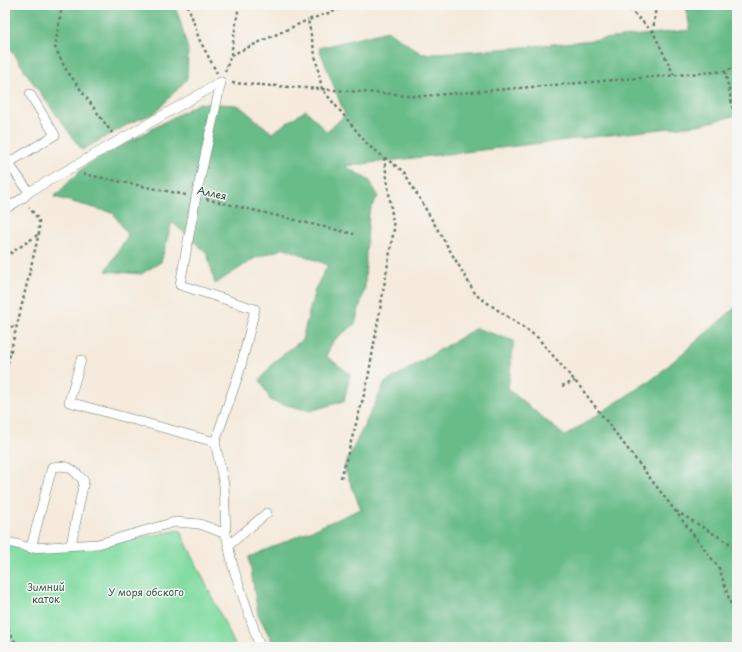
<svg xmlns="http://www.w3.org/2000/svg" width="742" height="652" viewBox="0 0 742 652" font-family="'Playpen Sans',sans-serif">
  <rect width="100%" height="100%" fill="#f6f6f2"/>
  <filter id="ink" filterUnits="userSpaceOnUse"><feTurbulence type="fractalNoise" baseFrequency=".025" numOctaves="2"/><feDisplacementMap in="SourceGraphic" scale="8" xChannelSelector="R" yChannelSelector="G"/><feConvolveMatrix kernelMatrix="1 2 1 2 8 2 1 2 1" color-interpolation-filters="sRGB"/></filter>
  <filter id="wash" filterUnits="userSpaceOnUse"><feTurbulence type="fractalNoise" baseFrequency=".012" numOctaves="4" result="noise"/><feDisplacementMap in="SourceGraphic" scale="16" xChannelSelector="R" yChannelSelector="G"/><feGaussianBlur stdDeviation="0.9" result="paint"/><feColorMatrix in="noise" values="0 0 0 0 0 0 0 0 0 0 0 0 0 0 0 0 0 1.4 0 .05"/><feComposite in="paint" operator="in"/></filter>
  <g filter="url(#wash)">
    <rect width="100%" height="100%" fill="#f5eadb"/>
    <path fill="#81dca2" stroke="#508c6b" d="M180 530 236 647H5V545L91 547Z"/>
    <g fill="#68bc88" stroke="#447c5e">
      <path d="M5 5H174L179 17 188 50 187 79 155 113 132 122 82 150 31 80 5 40Z"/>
      <path d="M686 5H737V115L704 124 345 166 370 181 378 196 369 213 366 254 365 287 355 324 333 341 326 356 350 374 344 401 310 411 271 401 260 380 276 360 302 340 315 289 328 265 285 248 255 258 215 284 207 253 172 222 161 262 141 274 106 271 128 235 113 213 54 197 85 166 199 103 238 105 272 133 306 110 327 132 345 115 319 48 388 31 422 54 514 48 690 30Z"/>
      <path d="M737 306V647H275L258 614 249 557 361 509 344 467 385 383 476 328 514 341 508 389 565 436 654 378Z"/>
    </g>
  </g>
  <g filter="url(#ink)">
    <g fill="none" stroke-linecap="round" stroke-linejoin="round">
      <defs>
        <g id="lane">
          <path d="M221 82 196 197 180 285 255 309 240 370 215 442 224 485 226 534 233 567 260 647"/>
          <path d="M9 164 29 192"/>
          <path d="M5 165 55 135 30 94"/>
          <path d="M5 209 23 198 29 192 221 82"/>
          <path d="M81 360 69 402 215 442"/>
          <path d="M5 541 31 548 98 544 175 522 200 524 226 534"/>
          <path d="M229 545 267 513"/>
          <path d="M31 548 52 467C70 464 72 469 84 481L71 545"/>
        </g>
      </defs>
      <use href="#lane" stroke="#6a7a6e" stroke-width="10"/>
      <g stroke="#6a7a6e" stroke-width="2.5" stroke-dasharray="3 3" stroke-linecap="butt">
        <path d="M62 5 55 47 65 68 112 133"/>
        <path d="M188 5 199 39 217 73"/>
        <path d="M352 5 308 20 322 89 369 146 404 172 476 295 537 337 581 388 719 568 737 623"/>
        <path d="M625 5 653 32 674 75"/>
        <path d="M653 32 656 5"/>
        <path d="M231 55 308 20"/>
        <path d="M725 71 737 128"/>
        <path d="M225 72 231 55 239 5"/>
        <path d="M232 83 422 96 725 71 737 67"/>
        <path d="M83 174 186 195"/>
        <path d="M206 199 354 234"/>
        <path d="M5 257 39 234"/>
        <path d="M5 325 16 328"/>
        <path d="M5 375 39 233V220L29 207"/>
        <path d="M562 386 575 381"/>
        <path d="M341 478 367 384 394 229 384 157"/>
        <path d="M676 511 737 548"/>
        <path d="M5 624 18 647"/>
      </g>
      <use href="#lane" stroke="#fff" stroke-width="9"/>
    </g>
  </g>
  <g text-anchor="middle" stroke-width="3" stroke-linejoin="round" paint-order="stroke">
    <g font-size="10" fill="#1f3d34" stroke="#f6f6f2">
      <text transform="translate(212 193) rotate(13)" y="4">Аллея</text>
    </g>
    <g font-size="10" fill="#335d4a" stroke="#f6f6f2">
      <text x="46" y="591">Зимний<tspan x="46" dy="12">каток</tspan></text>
      <text x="146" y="596">У моря обского</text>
    </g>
  </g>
  <rect width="742" height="652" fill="none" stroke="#f6f6f2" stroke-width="20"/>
</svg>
